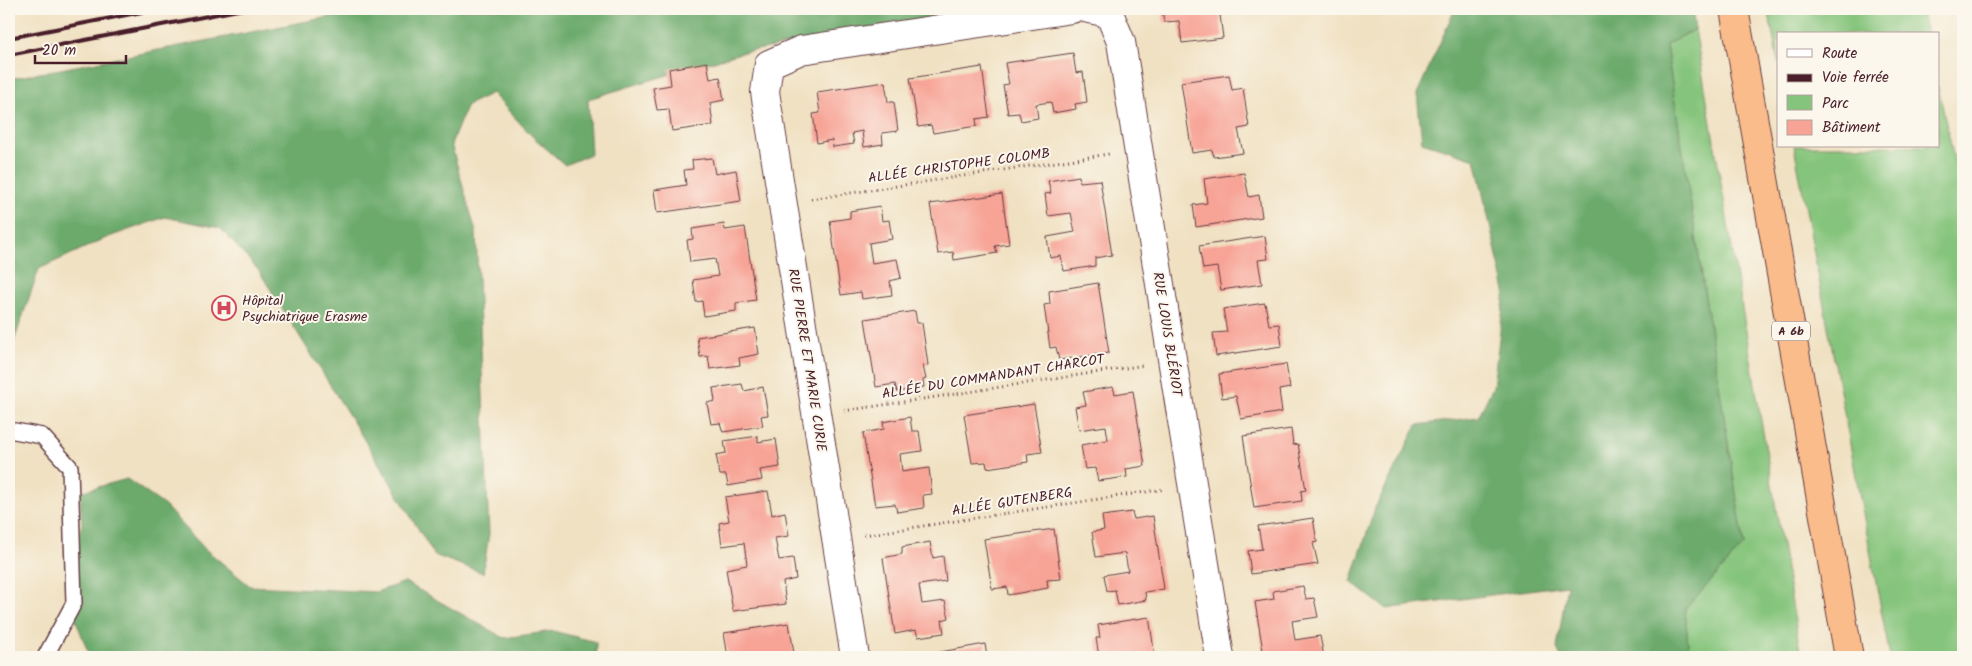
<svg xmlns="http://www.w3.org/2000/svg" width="1972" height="666" viewBox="0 0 1972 666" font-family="Kalam,sans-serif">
  <rect width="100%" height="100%" fill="#fbf7ec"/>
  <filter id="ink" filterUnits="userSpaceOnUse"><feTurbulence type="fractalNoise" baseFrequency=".02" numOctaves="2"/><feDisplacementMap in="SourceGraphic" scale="10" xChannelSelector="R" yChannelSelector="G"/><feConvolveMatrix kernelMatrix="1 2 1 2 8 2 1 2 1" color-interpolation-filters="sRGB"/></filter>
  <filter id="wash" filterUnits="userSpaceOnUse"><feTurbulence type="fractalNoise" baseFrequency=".0096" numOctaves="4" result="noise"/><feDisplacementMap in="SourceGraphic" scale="20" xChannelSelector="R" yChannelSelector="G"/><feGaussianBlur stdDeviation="1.12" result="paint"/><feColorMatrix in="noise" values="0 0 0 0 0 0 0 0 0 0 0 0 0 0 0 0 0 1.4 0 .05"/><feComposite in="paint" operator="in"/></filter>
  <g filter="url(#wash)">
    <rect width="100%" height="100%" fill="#f0e1c2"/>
    <g fill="#85c47c" stroke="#687254">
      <path d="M1768 9H1921L1927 34H1778V63Z"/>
      <path d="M1695 29 1801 657H1689L1685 609 1744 545 1666 45Z"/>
      <path d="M1938 86 1963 201V657H1890L1794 146H1938Z"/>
    </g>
    <g fill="#6caa6c" stroke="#5b644c">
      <path d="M370 9H1003L744 52 588 99 591 154 565 165 532 136 492 93 467 105 451 144 476 232 489 534 483 573 434 555 375 457 259 271 220 228 165 217 106 238 39 269 14 341 9 348V79Z"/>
      <path d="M1455 9H1692L1695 29 1666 45 1744 545 1685 609 1689 657H1561L1557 648 1567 585 1386 609 1351 582 1375 508 1417 425 1478 417 1493 387 1505 291 1475 159 1422 142 1417 94Z"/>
      <path d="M127 479 165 506 205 549 250 586 376 592 405 582 504 638 553 631 596 642V657H90L72 610 69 567 82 524 80 492Z"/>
    </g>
    <g id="blocks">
      <g fill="#f7a395">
        <path d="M1162 9H1230V13L1220 15 1223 38 1182 43 1179 21 1164 22Z"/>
        <path d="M1073 53 1076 73 1083 72 1087 102 1075 104 1076 109 1053 113 1051 102 1036 104 1038 118 1021 121 1019 113 1008 114 1003 85 1009 84 1005 63Z"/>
        <path d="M707 62 710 79 720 77 724 100 710 103 713 125 672 131 669 109 657 110 653 88 671 85 669 69Z"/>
        <path d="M982 67 989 117 976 119 977 126 933 133 931 125 918 127 910 78Z"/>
        <path d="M1229 75 1232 90 1243 88 1249 127 1238 129 1243 153 1214 157 1212 150 1192 153 1181 82Z"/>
        <path d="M885 82 888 102H894L898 131 882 133 883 144 864 147 862 131 852 133 854 144 833 147 832 140 817 143 813 114 820 113 817 92Z"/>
        <path d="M712 158 715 174 736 170 741 201 657 213 654 190 686 185 684 170 693 169 692 160Z"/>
        <path d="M1244 173 1249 197 1259 195 1262 217 1196 227 1193 205 1207 203 1204 179Z"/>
        <path d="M1079 176 1080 182 1100 180 1112 255 1095 258V266L1064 271 1061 256 1050 258 1047 237 1075 232 1071 213 1048 216 1045 194 1051 193 1048 181Z"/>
        <path d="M1002 194 1009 244 995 246 997 253 954 260 953 252 938 254 930 204Z"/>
        <path d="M880 206 882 221 889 220 892 239 869 243 872 263 897 259 901 278 890 281 892 295 862 299 861 292 841 295 830 221 850 218V211Z"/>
        <path d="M724 224 725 230 745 227 756 300 736 303V311L704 316 702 301 696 302 693 280 718 276 715 259 690 262 687 240 693 239 692 229Z"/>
        <path d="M1265 236 1268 259 1258 260 1262 284 1221 290 1217 267 1203 269 1199 246Z"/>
        <path d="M1098 283 1109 353 1059 360 1056 347 1050 348 1044 305 1050 304 1049 291Z"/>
        <path d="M1265 303 1269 325 1279 324 1282 346 1216 356 1213 333 1227 332 1223 309Z"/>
        <path d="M915 311 917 323H922L928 365 923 366 926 379 923 380 924 387 897 392 895 384 876 387 865 319Z"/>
        <path d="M755 328 759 354 739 358 740 365 710 369 708 356 700 357 697 337Z"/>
        <path d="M1286 364 1290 388 1279 390 1282 412 1241 419 1236 396 1222 398 1219 374Z"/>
        <path d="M742 384 744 391 763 387 768 415 761 416 763 426 723 432 720 423 711 424 707 403 715 401 713 388Z"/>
        <path d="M1113 387 1115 394 1133 391 1145 466 1126 469 1127 477 1098 481 1095 468 1085 469 1081 445 1108 440 1106 426 1079 430 1075 407 1086 405 1083 392Z"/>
        <path d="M1034 404 1042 452 1027 454 1028 462 987 468 986 462 972 463 964 415Z"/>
        <path d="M910 417 912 431H919L922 451 900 454 902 472 929 468 932 494 923 495 924 508 897 512 895 504 875 506 863 433 884 429 883 422Z"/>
        <path d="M1291 429 1293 445 1298 444 1306 490 1301 491 1302 501 1254 508 1243 436Z"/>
        <path d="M758 436V442L776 439 780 467 760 470 762 480 728 486 726 475H720L716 455 726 453 724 441Z"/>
        <path d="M9 490 13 491 10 560H9Z"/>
        <path d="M768 491 772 515 785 512 789 536 775 538 779 560 793 558 796 579 783 582 786 604 733 611 726 569 747 565 744 543 722 546 719 523 729 521 725 497Z"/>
        <path d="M1132 512 1134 519 1153 516 1164 589 1145 592 1146 600 1118 605 1115 590 1107 591 1104 575 1128 571 1125 553 1096 557 1092 532 1104 530 1102 516Z"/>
        <path d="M1313 518 1317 542 1313 543 1318 564 1251 574 1248 551 1262 549 1258 526Z"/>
        <path d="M1054 529 1061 579 1047 580 1048 588 1008 595 1007 587 992 589 984 539Z"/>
        <path d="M930 542 933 558 943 556 946 581 919 585 922 604 945 601 949 618 942 620 944 633 918 637 916 630 895 634 883 558 902 554V547Z"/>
        <path d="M1303 586 1306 599 1314 598 1318 617 1292 621 1295 640 1320 636 1324 657H1264L1255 602 1274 599 1273 591Z"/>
        <path d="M1149 617 1155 657H1099L1096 638H1100L1098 625Z"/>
        <path d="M789 623 794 653 775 656V657H728L724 633Z"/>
        <path d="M985 644 987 657H918V656Z"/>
      </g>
    </g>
  </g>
  <g filter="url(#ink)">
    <use href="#blocks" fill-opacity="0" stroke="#633c42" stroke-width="1"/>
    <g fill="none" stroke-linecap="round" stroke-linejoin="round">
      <defs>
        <path id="lane" d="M9 430 42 436 70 467 74 603 45 657"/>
        <g id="street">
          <path d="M1089 9 1109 13 1121 42 1220 657"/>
          <path d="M855 657 765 92 769 64 801 50 1072 9"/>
        </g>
        <path id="highway" d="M1734 9 1849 657"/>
      </defs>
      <use href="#lane" stroke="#633c42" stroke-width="18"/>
      <use href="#street" stroke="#633c42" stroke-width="30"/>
      <use href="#highway" stroke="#633c42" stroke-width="30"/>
      <g stroke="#633c42" stroke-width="3" stroke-dasharray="1 4" stroke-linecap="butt">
        <path d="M811 199 1109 154"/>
        <path d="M844 411 1145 365"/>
        <path d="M864 535 1165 489"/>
      </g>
      <use href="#lane" stroke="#fff" stroke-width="15"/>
      <use href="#street" stroke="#fff" stroke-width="28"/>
      <use href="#highway" stroke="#f9bc8a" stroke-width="28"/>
      <g stroke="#4a1f2b" stroke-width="4">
        <path d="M9 38 157 9"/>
        <path d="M9 55 243 9"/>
      </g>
    </g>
  </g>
  <defs>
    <symbol id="hospital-ring" viewBox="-11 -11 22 22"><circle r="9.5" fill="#fbf7ec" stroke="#d1495b" stroke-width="1.5"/><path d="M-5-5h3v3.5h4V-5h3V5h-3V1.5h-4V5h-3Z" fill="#d1495b"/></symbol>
  </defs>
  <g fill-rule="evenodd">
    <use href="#hospital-ring" x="210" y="294" width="28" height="28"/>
  </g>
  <g text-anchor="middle" stroke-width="4" stroke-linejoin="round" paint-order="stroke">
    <rect fill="#fbf7ec" stroke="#7f6065" stroke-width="1" x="1772" y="321.5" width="38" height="19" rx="4"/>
    <g font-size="12" font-weight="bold" fill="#4a1f2b">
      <text x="1791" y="335">A 6b</text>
    </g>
    <g font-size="14" fill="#4a1f2b" stroke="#fbf7ec">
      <text transform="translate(959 165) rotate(-8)" y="5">ALLÉE CHRISTOPHE COLOMB</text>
      <text transform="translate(1168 334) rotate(81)" y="5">RUE LOUIS BLÉRIOT</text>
      <text transform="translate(808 360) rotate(81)" y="5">RUE PIERRE ET MARIE CURIE</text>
      <text transform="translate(993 376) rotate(-9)" y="5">ALLÉE DU COMMANDANT CHARCOT</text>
      <text transform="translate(1012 501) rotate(-9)" y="5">ALLÉE GUTENBERG</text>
    </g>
    <g font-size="14" fill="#4a1f2b" stroke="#fbf7ec" text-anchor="start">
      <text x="242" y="305">Hôpital<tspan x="242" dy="16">Psychiatrique Erasme</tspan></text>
    </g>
  </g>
  <rect width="1972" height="666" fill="none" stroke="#fbf7ec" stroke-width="30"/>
  <rect x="1777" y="32" width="162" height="115" fill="#fbf7ec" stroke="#b4a19f"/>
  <rect x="1787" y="49" width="25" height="8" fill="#ffffff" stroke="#b4a19f"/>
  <text x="1822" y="58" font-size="15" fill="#4a1f2b">Route</text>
  <rect x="1787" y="74" width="25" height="8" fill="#4a1f2b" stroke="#b4a19f"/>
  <text x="1822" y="82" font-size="15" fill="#4a1f2b">Voie ferrée</text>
  <rect x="1787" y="95" width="25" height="15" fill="#85c47c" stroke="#b4a19f"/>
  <text x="1822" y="108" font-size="15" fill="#4a1f2b">Parc</text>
  <rect x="1787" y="120" width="25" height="15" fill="#f7a395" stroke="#b4a19f"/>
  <text x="1822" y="132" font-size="15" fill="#4a1f2b">Bâtiment</text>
  <path d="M35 55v8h91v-8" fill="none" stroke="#4a1f2b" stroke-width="2.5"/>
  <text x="42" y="55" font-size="15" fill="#4a1f2b" stroke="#fbf7ec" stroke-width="4" paint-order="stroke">20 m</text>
</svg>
